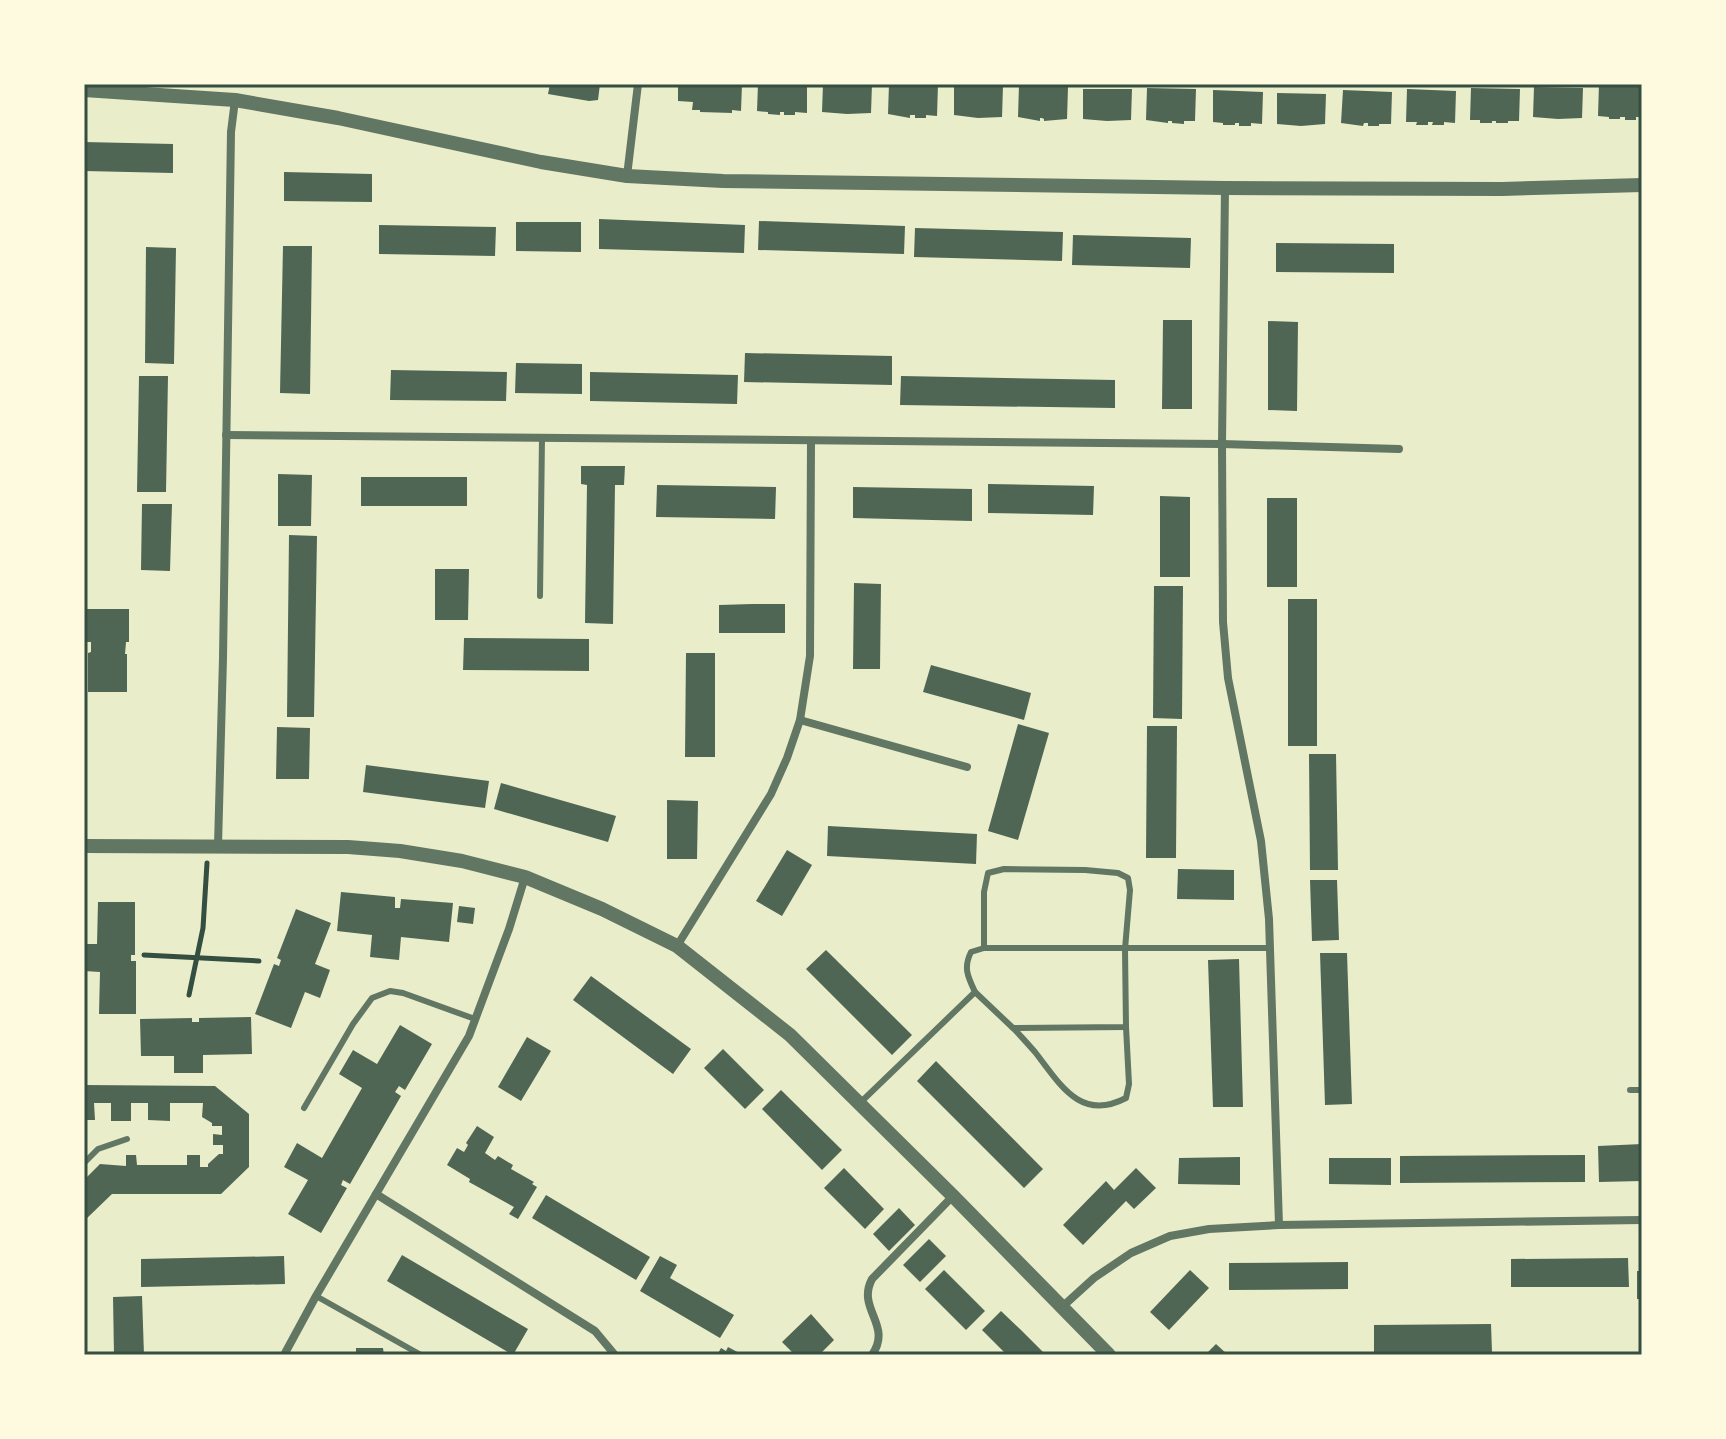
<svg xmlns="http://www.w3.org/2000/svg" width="1726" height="1439" viewBox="0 0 1726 1439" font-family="'Golos Text',sans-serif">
  <rect width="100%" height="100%" fill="#e9edc9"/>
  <g fill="#4f6655">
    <path d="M550 84H600L598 100 589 101 548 94Z"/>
    <path d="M678 84H742L741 111 732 110V113L700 112V110H692L693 102 678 101Z"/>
    <path d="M758 84H807V113L795 112V115H784V112H780V115L768 114V112L757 111Z"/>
    <path d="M823 84H872L871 113 847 114 822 112Z"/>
    <path d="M889 84H938L937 116 926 115V118H915V115H910V118L888 114Z"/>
    <path d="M1599 84 1642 85V117H1636V120H1625V117H1620V119H1609V117L1598 116Z"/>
    <path d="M954 85 1003 86 1002 117 978 118 954 115Z"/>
    <path d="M1019 85 1068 87 1067 119 1044 121V119L1042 118H1040V121L1018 117Z"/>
    <path d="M1534 87 1583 88 1582 118 1558 119 1533 117Z"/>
    <path d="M1147 88 1196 89 1195 121H1184V124L1172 123V121H1168V123L1146 120Z"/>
    <path d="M1471 88 1520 89 1519 121H1508V123H1496V121H1492V123H1480V120H1470Z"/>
    <path d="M1083 89H1132L1131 120 1107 121 1083 119Z"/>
    <path d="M1407 89 1456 91 1455 123 1444 122V125H1432L1433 122H1428V125H1416L1417 122H1406Z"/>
    <path d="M1213 90 1263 92 1262 124 1251 123V126H1239V123H1235V125H1223V123L1213 122Z"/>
    <path d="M1343 90 1392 92 1391 124H1379V126H1368V123H1364L1363 126 1341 123Z"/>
    <path d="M1277 93 1326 94 1325 124 1301 126 1277 124Z"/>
    <path d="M84 142 173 144V173L84 171Z"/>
    <path d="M284 172 372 174V202L284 201Z"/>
    <path d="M599 219 745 225 744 253 599 249Z"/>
    <path d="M759 221 905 226 904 254 758 250Z"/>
    <path d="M516 222H581V252L516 251Z"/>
    <path d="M379 225 496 227 495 256 379 254Z"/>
    <path d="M915 228 1063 232 1062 261 914 257Z"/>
    <path d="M1073 235 1191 238 1190 268 1072 265Z"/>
    <path d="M1276 243 1394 244V273L1276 272Z"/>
    <path d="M283 246H312L310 394 280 393Z"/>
    <path d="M146 247 176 248 174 364 145 363Z"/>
    <path d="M1163 320H1192V409H1162Z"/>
    <path d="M1268 321 1298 322 1297 411 1268 410Z"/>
    <path d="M745 353 892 356V385L744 382Z"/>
    <path d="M516 363 582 364V394L515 393Z"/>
    <path d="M391 370 507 372 506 401 390 400Z"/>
    <path d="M590 372 738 375 737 404 590 401Z"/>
    <path d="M139 376H168L166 492H137Z"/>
    <path d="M901 376 1115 380V408L900 405Z"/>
    <path d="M581 466H625L624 485H615L613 624 585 623 587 485 581 484Z"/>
    <path d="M278 474 312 475 311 526H278Z"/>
    <rect x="361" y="477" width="106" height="29"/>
    <path d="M988 484 1094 486 1093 515 988 513Z"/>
    <path d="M657 485 776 487 775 519 656 517Z"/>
    <path d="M853 487 972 489V521L853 518Z"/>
    <path d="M1160 496 1190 497V577H1160Z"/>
    <rect x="1267" y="498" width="30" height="89"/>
    <path d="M142 504H172L170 571 141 570Z"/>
    <path d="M289 535 317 536 314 717H287Z"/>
    <path d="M435 569H469L468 620H435Z"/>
    <path d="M854 583 881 584 880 669H853Z"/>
    <path d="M1154 586H1183L1182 719 1153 718Z"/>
    <rect x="1288" y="599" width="29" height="147"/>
    <path d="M752 604H785V633H719V605Z"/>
    <path d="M87 609H129V642H126L125 654H127V692H88V653L91 652V642H87Z"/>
    <path d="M464 638 589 639V671L463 670Z"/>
    <path d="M686 653H715V757H685Z"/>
    <path d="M931 665 1031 693 1024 720 923 692Z"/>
    <path d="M1018 724 1049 733 1018 840 988 831Z"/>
    <path d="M1147 726H1177L1176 858H1146Z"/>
    <path d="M277 727 310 728 309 779H276Z"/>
    <path d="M1309 754H1336L1338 870H1310Z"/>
    <path d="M366 765 489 781 485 808 363 792Z"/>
    <path d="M501 783 616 816 608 842 494 809Z"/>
    <path d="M667 800 698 801 697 859H667Z"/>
    <path d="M828 826 977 834 976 864 827 856Z"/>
    <path d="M787 850 812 865 782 916 756 901Z"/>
    <path d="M1178 869 1234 870V900L1177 899Z"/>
    <path d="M1310 880H1337L1339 940 1312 941Z"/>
    <path d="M341 892 395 897V908H400L401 899 453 903 449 942 401 937 399 960 370 957 372 935 337 931Z"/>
    <path d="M98 902H135V955H131V961H136V1014H99L100 972 84 971V944H97Z"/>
    <path d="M459 906 475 908 473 924 457 922Z"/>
    <path d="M296 909 331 923 315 964 330 970 320 998 305 992 291 1028 255 1014 274 964 279 966 281 960 277 958Z"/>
    <path d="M826 950 912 1035 892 1055 806 969Z"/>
    <path d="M1320 953H1347L1352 1104 1325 1105Z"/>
    <path d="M1239 959 1243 1107H1213L1208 960Z"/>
    <path d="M591 976 691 1049 673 1074 573 1000Z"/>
    <path d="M251 1017 252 1054 203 1055V1073H174V1056H141L140 1019 192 1018V1022H199V1018Z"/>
    <path d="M400 1025 432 1044 405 1090 399 1086 395 1092 401 1096 350 1184 343 1180 341 1185 347 1188 321 1233 288 1214 308 1180 284 1167 297 1143 322 1158 362 1088 339 1074 353 1050 377 1064Z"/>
    <path d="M527 1037 551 1051 521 1101 498 1087Z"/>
    <path d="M723 1049 764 1090 745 1109 704 1068Z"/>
    <path d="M936 1061 1043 1169 1024 1188 917 1081Z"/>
    <path d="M84 1085 215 1086 249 1114V1167L221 1194H112L84 1221V1180L100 1164 126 1166V1155H136L137 1165H187V1155H200V1167H208V1164L219 1154H223V1145H213V1134L222 1135V1126H212V1123L202 1117 203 1103H170V1121L148 1120V1103H131V1121H111V1103H94L95 1120H84Z"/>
    <path d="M781 1090 842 1150 822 1170 762 1109Z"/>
    <path d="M477 1126 494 1137 485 1153 495 1160 498 1156 513 1165 511 1169 534 1182 532 1184 537 1187 518 1219 509 1214 514 1207 469 1182 470 1179 447 1165 457 1148 464 1152 468 1145 466 1143Z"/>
    <path d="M1642 1144V1181L1599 1182 1598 1146Z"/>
    <path d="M1585 1155V1182L1400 1183V1156Z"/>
    <path d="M1240 1157V1185L1178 1184 1179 1158Z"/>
    <path d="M1329 1158H1391V1185L1329 1184Z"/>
    <path d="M844 1168 884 1209 865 1229 824 1188Z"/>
    <path d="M1136 1168 1156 1188 1134 1209 1126 1201 1083 1245 1063 1225 1106 1181 1114 1190Z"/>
    <path d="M546 1195 650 1257 636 1280 532 1218Z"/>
    <path d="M899 1208 915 1225 889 1251 873 1234Z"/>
    <path d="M929 1239 946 1256 920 1282 903 1265Z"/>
    <path d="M402 1255 528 1329 513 1355 387 1281Z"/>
    <path d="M284 1256 285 1284 141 1287V1259Z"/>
    <path d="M660 1256 677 1265 670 1278 734 1315 720 1338 640 1291Z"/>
    <path d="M1628 1258 1629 1287H1511V1259Z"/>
    <path d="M1348 1262V1289L1229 1290V1263Z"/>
    <path d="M944 1270 985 1311 966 1330 925 1289Z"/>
    <path d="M1190 1270 1209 1288 1169 1330 1150 1312Z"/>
    <rect x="1637" y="1271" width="5" height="28"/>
    <path d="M142 1296 144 1355H114L113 1297Z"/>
    <path d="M1001 1311 1021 1330 1046 1355H1007L982 1330Z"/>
    <path d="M811 1314 834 1340 820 1354 822 1355H795L782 1342Z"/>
    <path d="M1491 1324 1492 1352 1374 1353V1325Z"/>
    <path d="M1216 1344 1228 1355H1205Z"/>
    <path d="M728 1347 743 1355H717L721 1348 726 1351Z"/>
    <path d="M356 1348H383L384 1355H356Z"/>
  </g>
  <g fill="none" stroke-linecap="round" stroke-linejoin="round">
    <g stroke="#344e41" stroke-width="5">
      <path d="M144 955 259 961"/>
      <path d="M189 995 203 928 207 863"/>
    </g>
    <g stroke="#617663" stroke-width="6">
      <path d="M540 596 542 437"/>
      <path d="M975 992 1013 1028 1126 1027 1125 949 1130 890 1128 878 1118 873 1085 870 1004 869 988 873 984 892V948"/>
      <path d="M1013 1028C1021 1036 1028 1044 1035 1052 1060 1084 1080 1122 1126 1098L1129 1084 1126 1027"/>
      <path d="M1630 1090H1642"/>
      <path d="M861 1102 975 992C968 977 963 968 971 952L984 948H1270"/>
      <path d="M304 1108 353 1024 372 998 390 991 403 993 475 1019"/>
      <path d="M84 1163 98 1149 127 1139"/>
      <path d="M316 1296 421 1355"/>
    </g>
    <g stroke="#617663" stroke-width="8">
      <path d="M627 176 638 84"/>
      <path d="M1225 188 1222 444 1223 622 1228 678 1261 841 1269 919 1279 1225"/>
      <path d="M226 435 1222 444 1399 449"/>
      <path d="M800 720 967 767"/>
      <path d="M218 846 223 658 231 132 235 100"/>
      <path d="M677 946 771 794 787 758 800 720 810 656 811 442"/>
      <path d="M376 1194 595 1331 615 1355"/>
      <path d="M1062 1307 1094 1278 1131 1253 1170 1236 1209 1229 1279 1225 1642 1220"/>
      <path d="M284 1355 316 1296 469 1036 509 929 525 877"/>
      <path d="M872 1355C893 1325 856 1309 872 1279L953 1196"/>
    </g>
    <g stroke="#617663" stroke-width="14">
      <path d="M84 90 235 100 338 118 541 162 627 176 723 181 1225 188 1502 189 1642 185"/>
      <path d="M84 846 348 847 400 851 462 861 525 877 602 909 677 946 790 1035 953 1196 1109 1355"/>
    </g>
  </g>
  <rect width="1726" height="1439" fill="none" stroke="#fefae0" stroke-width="172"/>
  <rect x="86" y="86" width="1554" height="1267" fill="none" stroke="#344e41" stroke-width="3"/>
</svg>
